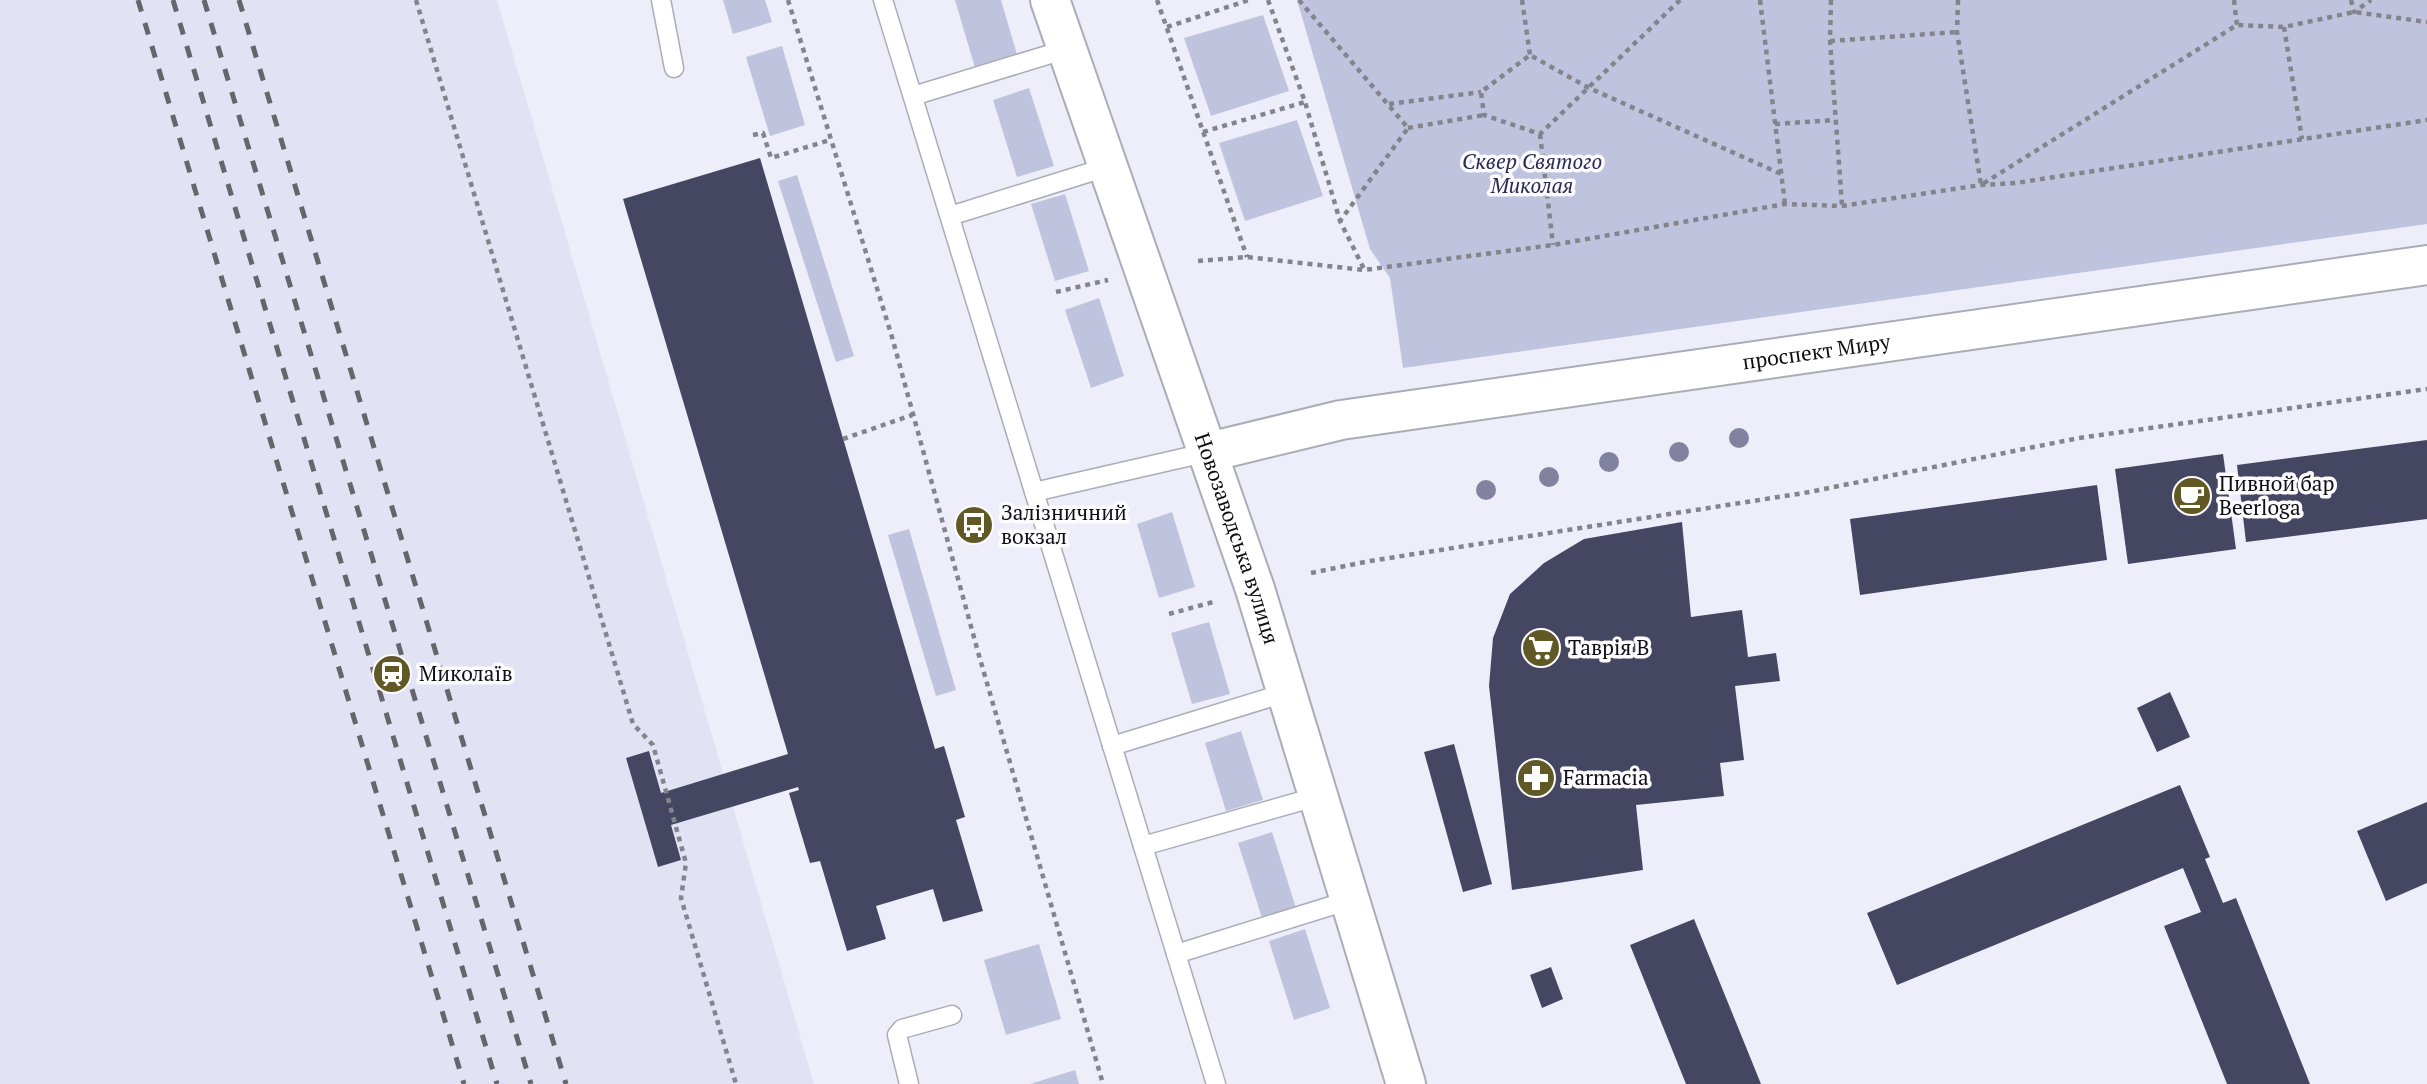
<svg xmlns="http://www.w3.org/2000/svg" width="2427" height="1084" viewBox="0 0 2427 1084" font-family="'PT Serif',serif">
  <rect width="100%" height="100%" fill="#edeef9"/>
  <path fill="#e1e3f5" d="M0 0H497L814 1084H0Z"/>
  <g fill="#c0c3de">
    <path d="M723 0H765L772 22 733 34Z"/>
    <path d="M955 0H1001L1018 58 976 71Z"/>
    <path d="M1297 0H2427V224L1403 368 1390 278 1370 249Z"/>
    <path d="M1263 15 1289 91 1211 116 1184 38Z"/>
    <path d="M782 46 805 125 770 136 746 57Z"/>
    <path d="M1029 88 1054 166 1017 177 993 100Z"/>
    <path d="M1297 120 1323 196 1245 221 1219 143Z"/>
    <path d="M797 175 854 356 836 362 778 181Z"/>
    <path d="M1065 194 1089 271 1055 281 1031 204Z"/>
    <path d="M1099 298 1124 376 1091 388 1065 310Z"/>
    <path d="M1172 512 1195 587 1159 598 1137 524Z"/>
    <path d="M909 529 956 690 936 696 888 535Z"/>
    <path d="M1209 622 1230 694 1192 704 1171 633Z"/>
    <path d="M1241 731 1263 800 1226 811 1205 743Z"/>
    <path d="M1272 832 1296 908 1262 918 1238 843Z"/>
    <path d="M1305 929 1330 1008 1294 1020 1269 941Z"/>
    <path d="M1039 944 1061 1019 1006 1035 984 960Z"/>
    <path d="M1075 1070 1079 1084H1030Z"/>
  </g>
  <g fill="#454762">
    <path d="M760 158 935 749 944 746 965 817 956 820 983 911 943 922 933 889 876 906 886 939 847 951 820 861 810 863 789 793 799 790 798 787 671 825 681 860 658 867 626 758 649 751 661 793 788 754 623 199Z"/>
    <path d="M2427 440V519L2246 542 2237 465Z"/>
    <path d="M2223 454 2236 549 2128 564 2115 469Z"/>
    <path d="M2097 485 2107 560 1860 595 1850 519Z"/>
    <path d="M1682 522 1691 617 1742 610 1748 657 1776 653 1780 681 1735 686 1744 760 1720 763 1724 796 1636 805 1643 870 1512 890 1489 686 1493 638 1510 594 1544 563 1584 539Z"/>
    <path d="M2170 692 2190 737 2157 752 2137 708Z"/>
    <path d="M1454 744 1492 884 1463 892 1424 752Z"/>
    <path d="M2180 785 2210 857 2205 859 2223 903 2236 898 2310 1084H2227L2164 926 2201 912 2183 868 1897 985 1867 913Z"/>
    <path d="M2427 802V883L2386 901 2357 831Z"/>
    <path d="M1694 919 1761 1084H1686L1630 945Z"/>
    <path d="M1551 967 1563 999 1542 1008 1530 975Z"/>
  </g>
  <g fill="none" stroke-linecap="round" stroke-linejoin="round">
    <defs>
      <g id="service">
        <path d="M661 0 674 68"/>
        <path d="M883 0 1216 1084"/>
        <path d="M913 96 1067 49"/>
        <path d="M950 216 1107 167"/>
        <path d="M1034 492 1209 452"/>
        <path d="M1112 746 1288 692"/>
        <path d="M1143 846 1319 796"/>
        <path d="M1176 954 1350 900"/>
        <path d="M909 1084 897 1035 902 1029 952 1015"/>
      </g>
      <g id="tertiary">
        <path id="s1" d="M1050 0 1255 589 1406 1084"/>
      </g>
      <g id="secondary">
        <path id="s2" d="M1209 452 1341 420 2427 265"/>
      </g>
    </defs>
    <use href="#service" stroke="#abacb7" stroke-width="21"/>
    <use href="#tertiary" stroke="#abacb7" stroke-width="42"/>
    <use href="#secondary" stroke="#abacb7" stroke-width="42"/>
    <g stroke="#84848c" stroke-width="4.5" stroke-dasharray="5 5" stroke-linecap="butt">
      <path d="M416 0 633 724 653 745 686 863 681 898 736 1084"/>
      <path d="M788 0 892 337 978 652 1103 1084"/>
      <path d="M1157 0 1247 257"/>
      <path d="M1268 0 1305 102 1340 221 1364 269"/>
      <path d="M1299 0 1408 128 1340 221"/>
      <path d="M1522 0 1530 55"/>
      <path d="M1680 0 1540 134 1484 115 1481 92 1530 55 1589 88 1781 174"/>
      <path d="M1760 0 1785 204"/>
      <path d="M1831 0 1830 41 1842 205"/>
      <path d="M1958 0 1957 32 1981 185 2237 25 2284 27 2354 12 2427 22"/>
      <path d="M2234 0 2237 25"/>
      <path d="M2351 0 2354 12 2371 0"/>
      <path d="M1167 27 1249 0"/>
      <path d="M2284 27 2302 139"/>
      <path d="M1830 41 1957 32"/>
      <path d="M1389 104 1481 92"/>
      <path d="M1775 124 1835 120"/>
      <path d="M1408 128 1484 115"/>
      <path d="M1203 132 1305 102"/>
      <path d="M1540 134 1553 245"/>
      <path d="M753 135 763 133 771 158 830 140"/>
      <path d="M1198 261 1247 257 1364 270 1553 245 1785 204 1842 206 1981 185 2016 183 2427 120"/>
      <path d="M1056 292 1108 280"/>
      <path d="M843 439 912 415"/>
      <path d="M1311 573 1370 561 1804 493 2079 438 2427 389"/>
      <path d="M1169 614 1213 602"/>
    </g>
    <use href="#service" stroke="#fff" stroke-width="18"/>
    <use href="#tertiary" stroke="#fff" stroke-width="38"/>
    <use href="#secondary" stroke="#fff" stroke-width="38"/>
    <g stroke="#65656c" stroke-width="5" stroke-dasharray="12 12" stroke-linecap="butt">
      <path d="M138 0 464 1084"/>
      <path d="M173 0 497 1084"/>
      <path d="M204 0 531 1084"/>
      <path d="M239 0 566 1084"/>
    </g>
  </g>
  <g fill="#81829e">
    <circle cx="1739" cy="438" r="10"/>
    <circle cx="1679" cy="452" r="10"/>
    <circle cx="1609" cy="462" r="10"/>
    <circle cx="1549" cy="477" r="10"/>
    <circle cx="1486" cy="490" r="10"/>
  </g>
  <defs>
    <symbol id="cafe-disc" viewBox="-11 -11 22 22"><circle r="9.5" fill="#605825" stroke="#fcfcfe"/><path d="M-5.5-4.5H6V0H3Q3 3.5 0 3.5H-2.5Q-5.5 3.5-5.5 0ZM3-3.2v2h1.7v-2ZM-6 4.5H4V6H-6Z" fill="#fff"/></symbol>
    <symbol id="bus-disc" viewBox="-11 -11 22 22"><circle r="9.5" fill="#605825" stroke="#fcfcfe"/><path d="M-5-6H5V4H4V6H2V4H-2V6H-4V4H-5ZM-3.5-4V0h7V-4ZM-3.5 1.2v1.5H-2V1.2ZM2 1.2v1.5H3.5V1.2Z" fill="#fff"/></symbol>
    <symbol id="supermarket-disc" viewBox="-11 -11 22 22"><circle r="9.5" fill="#605825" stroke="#fcfcfe"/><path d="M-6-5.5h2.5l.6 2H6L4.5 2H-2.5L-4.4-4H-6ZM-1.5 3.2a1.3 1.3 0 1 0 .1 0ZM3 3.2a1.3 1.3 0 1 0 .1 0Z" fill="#fff"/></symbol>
    <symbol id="station-disc" viewBox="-11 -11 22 22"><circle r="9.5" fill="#605825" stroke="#fcfcfe"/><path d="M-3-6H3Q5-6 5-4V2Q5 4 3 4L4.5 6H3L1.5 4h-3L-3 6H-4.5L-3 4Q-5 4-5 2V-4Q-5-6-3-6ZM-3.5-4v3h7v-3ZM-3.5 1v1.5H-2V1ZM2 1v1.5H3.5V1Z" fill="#fff"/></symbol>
    <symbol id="pharmacy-disc" viewBox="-11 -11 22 22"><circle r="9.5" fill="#605825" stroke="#fcfcfe"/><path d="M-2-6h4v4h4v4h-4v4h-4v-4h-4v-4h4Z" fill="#fff"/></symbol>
  </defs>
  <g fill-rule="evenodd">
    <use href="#cafe-disc" x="2170" y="474" width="44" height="44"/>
    <use href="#bus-disc" x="952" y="503" width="44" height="44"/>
    <use href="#supermarket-disc" x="1519" y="626" width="44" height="44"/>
    <use href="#station-disc" x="370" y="652" width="44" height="44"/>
    <use href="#pharmacy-disc" x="1514" y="756" width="44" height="44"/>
  </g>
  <g text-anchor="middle" stroke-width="7" stroke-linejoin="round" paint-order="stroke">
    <g font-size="21" font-style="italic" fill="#292954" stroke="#fcfcfe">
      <text x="1532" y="169">Сквер Святого<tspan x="1532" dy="24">Миколая</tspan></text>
    </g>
    <g font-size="21" fill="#0e0e12" stroke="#fcfcfe">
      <text dy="7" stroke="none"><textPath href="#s2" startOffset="616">проспект Миру</textPath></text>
      <text dy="7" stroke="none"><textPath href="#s1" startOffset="570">Новозаводська вулиця</textPath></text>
    </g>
    <g font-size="21" fill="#0e0e12" stroke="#fcfcfe" text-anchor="start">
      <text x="2219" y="491">Пивной бар<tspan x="2219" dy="24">Beerloga</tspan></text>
      <text x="1001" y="520">Залізничний<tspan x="1001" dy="24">вокзал</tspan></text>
      <text x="1568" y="655">Таврія В</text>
      <text x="419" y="681">Миколаїв</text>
      <text x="1563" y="785">Farmacia</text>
    </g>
  </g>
</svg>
